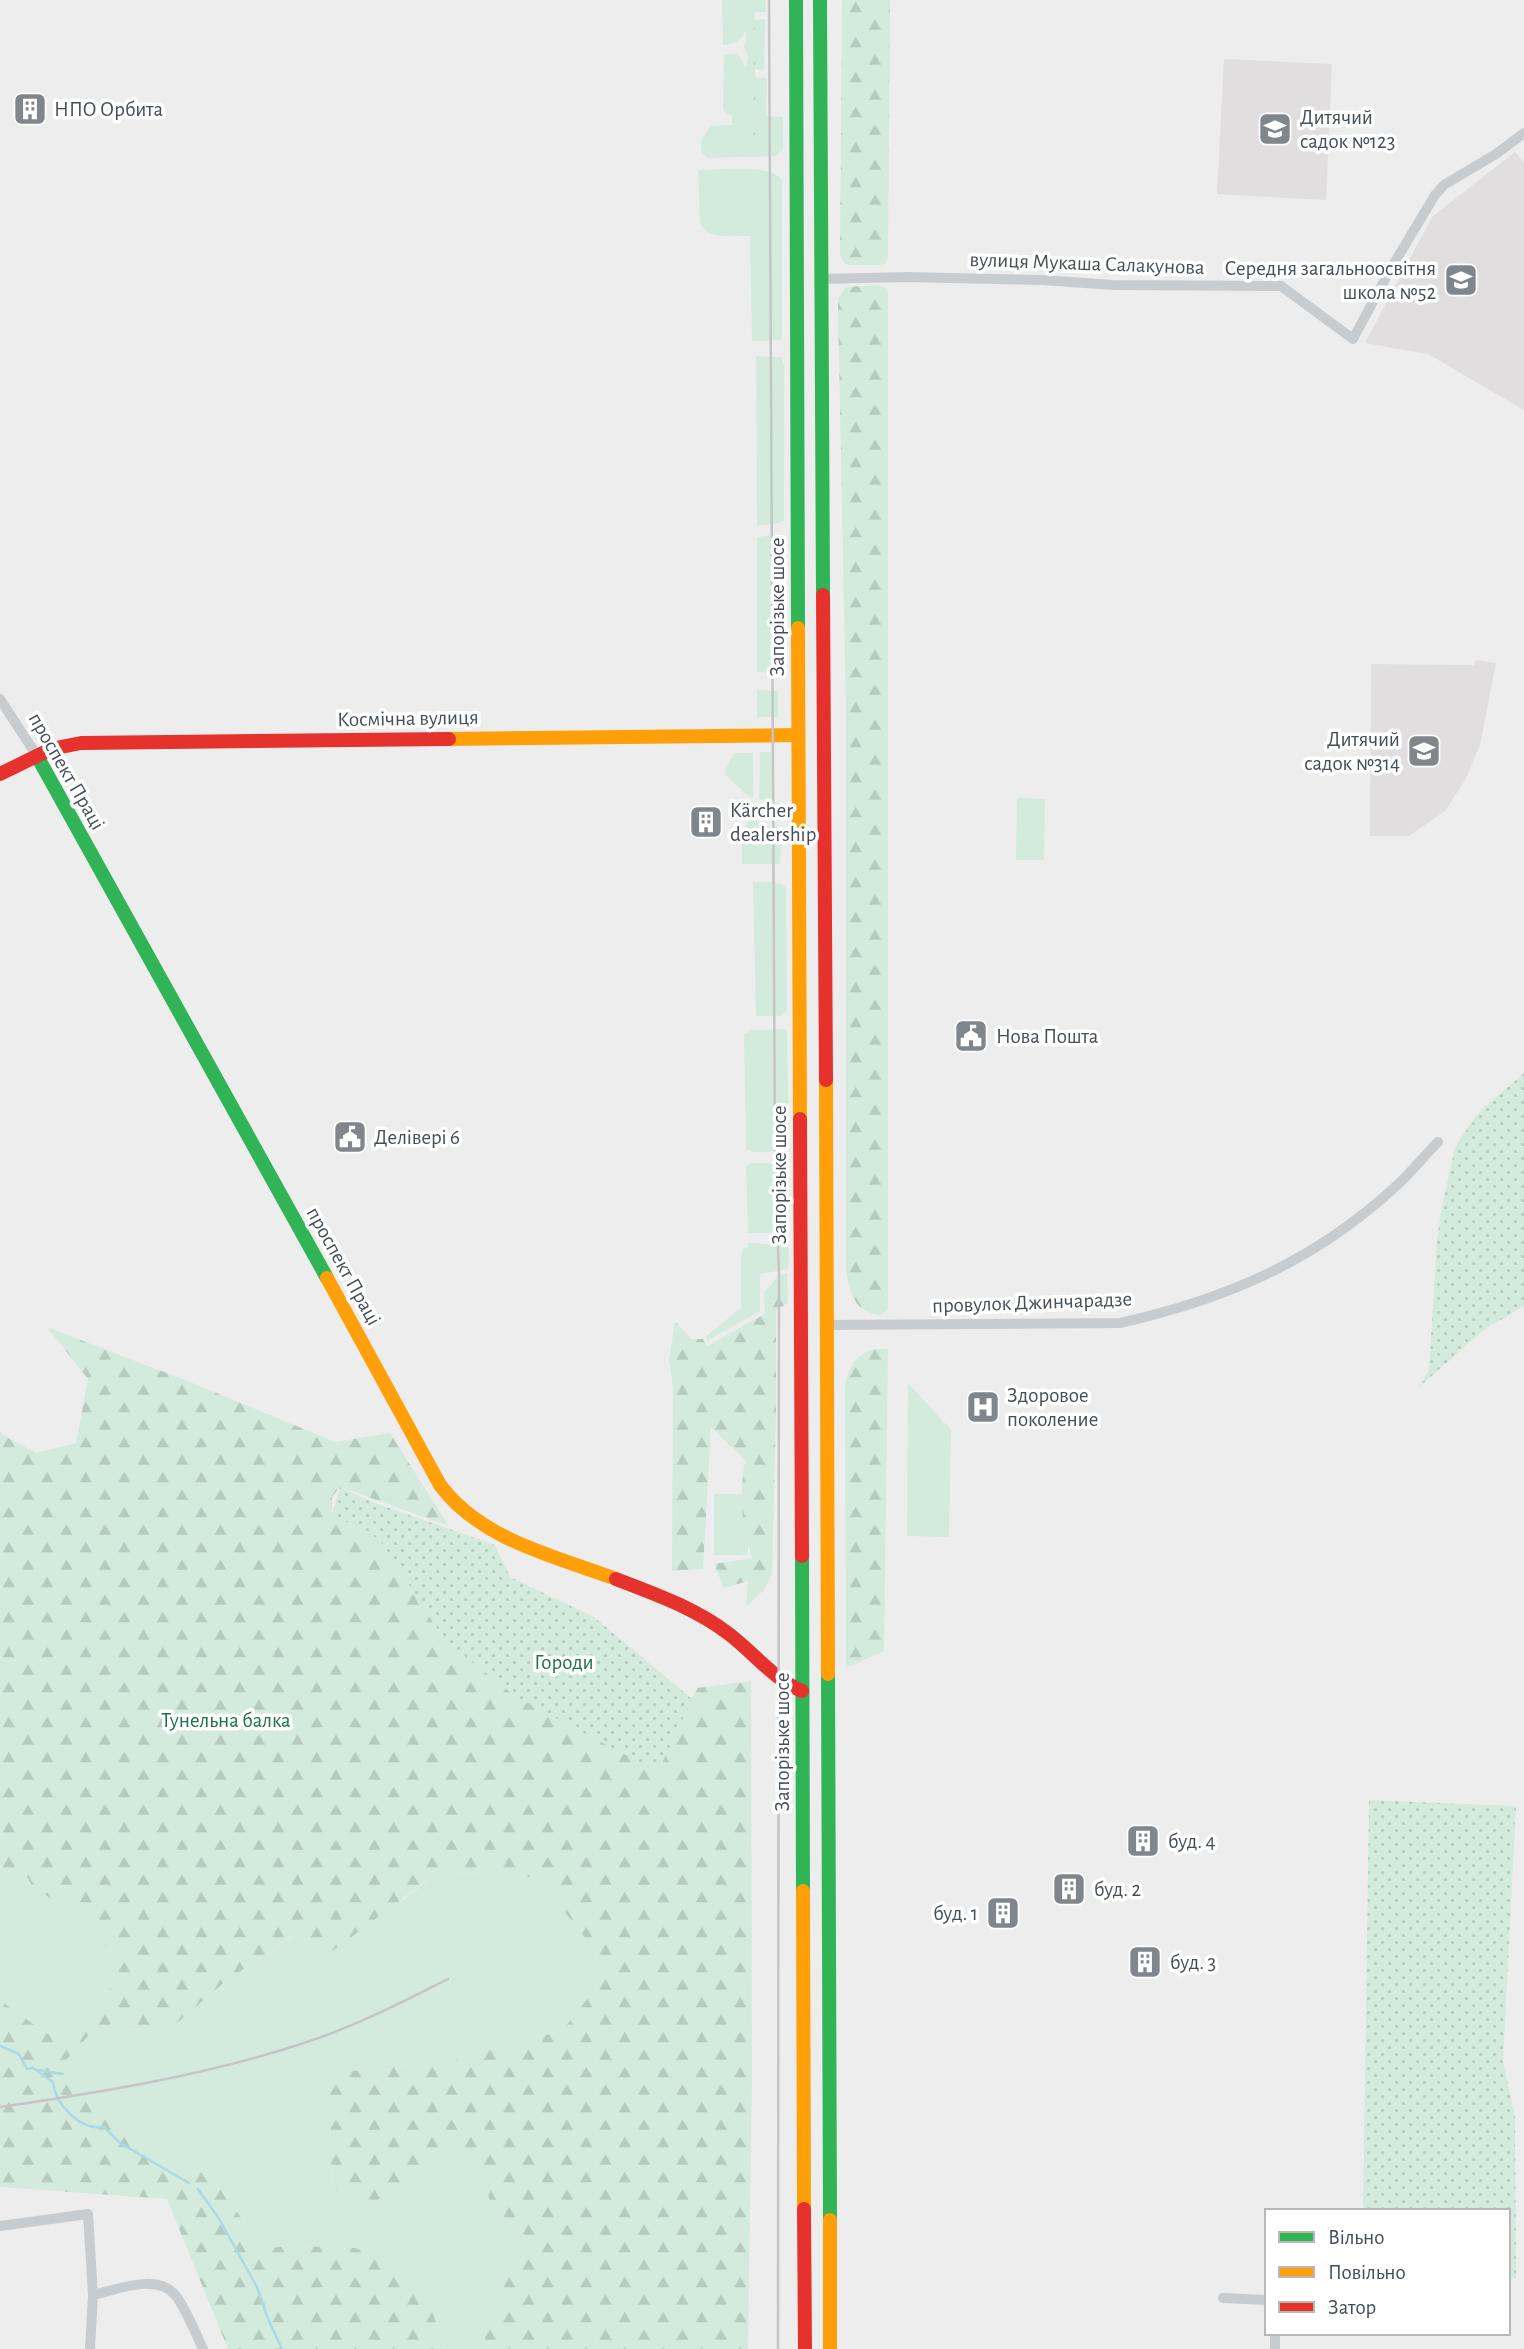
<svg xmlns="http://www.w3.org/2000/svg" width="1524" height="2349" viewBox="0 0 1524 2349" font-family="'Alegreya Sans',sans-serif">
  <defs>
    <pattern id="forest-firs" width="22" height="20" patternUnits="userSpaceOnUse" patternTransform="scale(1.75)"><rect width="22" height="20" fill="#d3ebdc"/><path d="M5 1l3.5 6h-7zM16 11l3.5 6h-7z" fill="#b6cbbf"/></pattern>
    <pattern id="garden-dots" width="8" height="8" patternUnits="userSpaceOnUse" patternTransform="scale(1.75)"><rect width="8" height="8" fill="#d3ebdc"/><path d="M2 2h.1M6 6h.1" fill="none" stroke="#b6cbbf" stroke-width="1.8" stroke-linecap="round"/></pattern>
  </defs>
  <rect width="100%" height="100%" fill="#eeeded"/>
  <g fill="#e0dede">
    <path d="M1224 59 1332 64 1326 200 1217 194Z"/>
    <path d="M1515 152 1524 162V410L1428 354 1365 343 1432 217Z"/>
    <path d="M1476 660 1496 663 1480 745 1465 780 1445 811 1409 836H1370L1371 664 1474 665Z"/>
  </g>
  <g fill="#d3ebdc">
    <path d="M722 0H766V12H753C745 30 746 44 723 45Z"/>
    <path d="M765 19 764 70 753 69 744 46 754 20Z"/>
    <path d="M736 54 741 58 751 77 767 78 766 116 783 117V150L776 156 708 158 701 152 702 138 711 126 732 125V116L726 114 723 109 724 55Z"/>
    <path d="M698 170C719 170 770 163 782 180V336L780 340 752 341 750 236C733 235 710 241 700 224Z"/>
    <path d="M756 356 781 357 784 365V521L775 524 757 525Z"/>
    <path d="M775 535 781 536 784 540 785 673 757 672V537Z"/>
    <path d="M757 690 778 691V717H757Z"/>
    <path d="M760 752H770L773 755 774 803 759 799Z"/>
    <path d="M734 753H753V798L747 795 725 774 726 768Z"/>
    <path d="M1017 798 1045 799 1044 860H1016Z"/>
    <path d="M751 819 771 827 778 826 777 839H781L780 864H742V831Z"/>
    <path d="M753 882C764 882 779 879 786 888L787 1011 780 1016H756Z"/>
    <path d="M787 1029 789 1146C775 1151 760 1156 746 1149L744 1034 753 1030Z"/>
    <path d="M751 1163H769L789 1173 790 1223 784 1233H748L746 1167Z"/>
    <path d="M748 1243 786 1245 789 1248 788 1269 760 1274V1311L707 1341 706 1336 741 1308V1255L743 1249 748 1247Z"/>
    <path d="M908 1383 951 1430 949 1537 907 1536Z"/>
    <rect x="714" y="1494" width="34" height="61"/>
    <path d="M21 1865 32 1886 68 1910 115 1955V1972L102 2016 47 2034 0 2000V1876Z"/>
    <path d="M437 1873 513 1874 539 1879 611 1970 563 2031 473 2053 438 2066 387 2064 321 2078 330 2117 332 2187 358 2208 416 2184 432 2158 454 2144 471 2163 491 2167 496 2180 488 2196 495 2209 525 2235 485 2331V2349H445L428 2298 388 2256 350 2247 285 2246 264 2249 210 2175 174 2164 63 2062 95 2029 169 2030 226 1981 295 1935 403 1900Z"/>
  </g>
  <g fill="url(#forest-firs)">
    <path d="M747 0H756C753 13 757 25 753 37 758 74 753 112 756 148L755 151 749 152 746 147 748 108 745 72 748 57 746 39Z"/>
    <path d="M842 0H890L888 257 886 263 881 265H848L844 263 840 254Z"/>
    <path d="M878 285 885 288 888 293V1310L880 1315C855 1313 850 1293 846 1271V710L838 307V298L846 287Z"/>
    <path d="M787 1273 788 1303 776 1310V1411L772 1575 763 1591 746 1606 748 1581 724 1588 714 1564 752 1558C741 1521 739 1498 745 1460L711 1427 703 1569 672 1571 673 1387 669 1360 675 1321 691 1339H703L707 1346 765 1314 764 1293 779 1275Z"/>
    <path d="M47 1327 190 1382 335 1442 390 1433 449 1526 340 1487 332 1497V1514L379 1539 444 1639 657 1772 697 1688 751 1681 752 2077 748 2349H485V2331L525 2235 495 2209 488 2196 496 2180 491 2168 471 2163 454 2144 432 2158 416 2184 358 2208 332 2187 330 2117 321 2078 387 2064 438 2066 473 2053 562 2031 610 1970 539 1879 513 1874 437 1873 322 1959 294 1935 226 1981 169 2030 95 2029 64 2062 174 2164 210 2175 264 2249 285 2246 350 2247 388 2256 428 2298 445 2349H228L167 2199 0 2187V2000L47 2034 102 2016 115 1972V1955L68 1910 32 1886 21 1865 0 1876V1431L3 1435 36 1453 76 1443 88 1379Z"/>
    <path d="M875 1349H888L884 1651 846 1668 845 1386C848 1368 856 1353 875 1349Z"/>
  </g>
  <g fill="url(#garden-dots)">
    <path d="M1524 1073V1306L1485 1329 1418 1388 1429 1370 1437 1240 1441 1212 1455 1147 1477 1114Z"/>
    <path d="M340 1487 372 1502 495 1545 510 1577 594 1617 692 1699 658 1772 516 1697 444 1639 379 1539 332 1514Z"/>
    <path d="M1369 1800 1516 1806 1503 2062 1515 2116 1516 2278 1508 2279V2211H1363Z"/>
  </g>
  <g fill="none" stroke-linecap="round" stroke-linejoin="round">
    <g stroke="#abd9e6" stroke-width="2.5">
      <path d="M0 2046 19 2054 27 2069 33 2068 53 2082C55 2104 80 2131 104 2127L120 2143 189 2183"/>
      <path d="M38 2070 63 2074"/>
      <path d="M198 2189 218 2217 257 2287 268 2319 282 2349"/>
    </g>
    <g stroke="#c9ccce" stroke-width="10">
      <path d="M822 279 906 277 1042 280 1113 285 1281 286 1353 339 1390 270 1435 195 1444 185 1496 154 1524 133"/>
      <path d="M0 699 37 756"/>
      <path d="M825 1325 1120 1323C1226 1299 1313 1262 1394 1188 1410 1174 1423 1157 1438 1142"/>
      <path d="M0 2226 88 2214 93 2295 90 2349"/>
      <path d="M93 2295C116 2290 158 2272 176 2296 187 2311 195 2332 203 2349"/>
      <path d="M1223 2298 1267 2300"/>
      <path d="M1275 2333V2349"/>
    </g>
    <g stroke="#30b455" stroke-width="14">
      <path d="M796 0 798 628"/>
      <path d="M820 0 823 595"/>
      <path d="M37 756 327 1278"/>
      <path d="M802 1556 803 1891"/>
      <path d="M828 1674 830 2220"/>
    </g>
    <g stroke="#ff9f0a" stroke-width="14">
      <path d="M798 628 800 1119"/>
      <path d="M449 739 797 735"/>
      <path d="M826 1080 828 1674"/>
      <path d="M327 1278 440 1485C481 1540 554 1556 616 1579"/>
      <path d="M803 1891 804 2209"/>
      <path d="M830 2220V2349"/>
    </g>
    <g stroke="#e5322d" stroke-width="14">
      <path d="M823 595 826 1080"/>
      <path d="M0 774 51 749 81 743 449 739"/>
      <path d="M800 1119 802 1556"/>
      <path d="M616 1579C655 1594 695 1608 729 1634 754 1653 772 1678 802 1691"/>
      <path d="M804 2209 805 2349"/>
    </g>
    <g stroke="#c4c5c7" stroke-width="2.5">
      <path d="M769 0 775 1160 779 1273 778 2349"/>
      <path d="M0 2107C103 2092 208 2075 307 2042 356 2026 402 2002 448 1979"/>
    </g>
  </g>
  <defs>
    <symbol id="building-square" viewBox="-11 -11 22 22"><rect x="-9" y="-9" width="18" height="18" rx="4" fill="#81868c" stroke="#fff"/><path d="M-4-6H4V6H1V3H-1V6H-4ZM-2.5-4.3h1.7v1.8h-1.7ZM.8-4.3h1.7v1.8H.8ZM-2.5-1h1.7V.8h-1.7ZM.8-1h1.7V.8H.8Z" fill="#fff"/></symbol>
    <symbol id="school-square" viewBox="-11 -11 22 22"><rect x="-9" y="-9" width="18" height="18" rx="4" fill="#81868c" stroke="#fff"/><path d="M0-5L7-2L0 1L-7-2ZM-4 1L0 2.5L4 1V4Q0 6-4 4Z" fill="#fff"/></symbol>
    <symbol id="civic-square" viewBox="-11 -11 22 22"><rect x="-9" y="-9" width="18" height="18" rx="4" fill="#81868c" stroke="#fff"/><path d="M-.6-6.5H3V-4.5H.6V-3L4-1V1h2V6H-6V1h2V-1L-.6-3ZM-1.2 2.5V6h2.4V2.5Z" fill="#fff"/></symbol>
    <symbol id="hospital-square" viewBox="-11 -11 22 22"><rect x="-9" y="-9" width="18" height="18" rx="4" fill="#81868c" stroke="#fff"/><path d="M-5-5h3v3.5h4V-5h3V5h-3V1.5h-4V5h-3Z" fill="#fff"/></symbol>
  </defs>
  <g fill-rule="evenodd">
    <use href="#building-square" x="11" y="90" width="38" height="38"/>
    <use href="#school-square" x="1256" y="110" width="38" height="38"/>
    <use href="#school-square" x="1442" y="261" width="38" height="38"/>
    <use href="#school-square" x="1405" y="732" width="38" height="38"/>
    <use href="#building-square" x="687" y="803" width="38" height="38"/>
    <use href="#civic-square" x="952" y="1017" width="38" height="38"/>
    <use href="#civic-square" x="331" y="1118" width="38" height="38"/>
    <use href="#hospital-square" x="964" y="1388" width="38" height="38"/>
    <use href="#building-square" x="1124" y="1822" width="38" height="38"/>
    <use href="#building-square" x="1050" y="1870" width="38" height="38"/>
    <use href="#building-square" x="984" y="1894" width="38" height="38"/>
    <use href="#building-square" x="1126" y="1943" width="38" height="38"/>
  </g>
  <g text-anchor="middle" stroke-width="7" stroke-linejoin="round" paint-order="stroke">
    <g font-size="21" fill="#464f58" stroke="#fff" text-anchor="start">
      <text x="54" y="116">НПО Орбита</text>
      <text x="1300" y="124">Дитячий<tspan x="1300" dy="24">садок №123</tspan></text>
      <text x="1436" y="275" text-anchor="end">Середня загальноосвітня<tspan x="1436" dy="24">школа №52</tspan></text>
      <text x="1400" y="746" text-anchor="end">Дитячий<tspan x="1400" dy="24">садок №314</tspan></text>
      <text x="730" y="817">Kärcher<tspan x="730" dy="24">dealership</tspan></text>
      <text x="996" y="1043">Нова Пошта</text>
      <text x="374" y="1144">Делівері 6</text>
      <text x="1007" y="1402">Здоровое<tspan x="1007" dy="24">поколение</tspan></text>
      <text x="1168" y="1848">буд. 4</text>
      <text x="1094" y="1896">буд. 2</text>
      <text x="978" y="1920" text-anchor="end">буд. 1</text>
      <text x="1170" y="1969">буд. 3</text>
    </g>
    <g font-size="21" fill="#464f58" stroke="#fff">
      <text transform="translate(1087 263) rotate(2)" y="7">вулиця Мукаша Салакунова</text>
      <text transform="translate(777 607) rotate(-90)" y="7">Запорізьке шосе</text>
      <text transform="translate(408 718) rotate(-1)" y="7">Космічна вулиця</text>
      <text transform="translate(67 771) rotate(60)" y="7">проспект Праці</text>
      <text transform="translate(779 1175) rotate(-90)" y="7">Запорізьке шосе</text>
      <text transform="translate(344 1266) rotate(61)" y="7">проспект Праці</text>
      <text transform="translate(1032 1302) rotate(-2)" y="7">провулок Джинчарадзе</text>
      <text transform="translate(782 1742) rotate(-90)" y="7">Запорізьке шосе</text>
    </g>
    <g font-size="21" fill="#1e7248" stroke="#fff">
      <text x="564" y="1669">Городи</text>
      <text x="226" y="1727">Тунельна балка</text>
    </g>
  </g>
  <rect x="1265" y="2209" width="245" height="126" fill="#ffffff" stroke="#b5b9bc" stroke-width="2"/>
  <rect x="1279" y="2232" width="35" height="10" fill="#30b455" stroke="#b5b9bc" stroke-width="2"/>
  <text x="1328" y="2244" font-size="21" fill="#464f58">Вільно</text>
  <rect x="1279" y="2267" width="35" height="10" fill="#ff9f0a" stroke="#b5b9bc" stroke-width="2"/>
  <text x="1328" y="2279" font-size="21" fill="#464f58">Повільно</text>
  <rect x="1279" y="2302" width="35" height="10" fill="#e5322d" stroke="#b5b9bc" stroke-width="2"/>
  <text x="1328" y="2314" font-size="21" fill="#464f58">Затор</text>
</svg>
